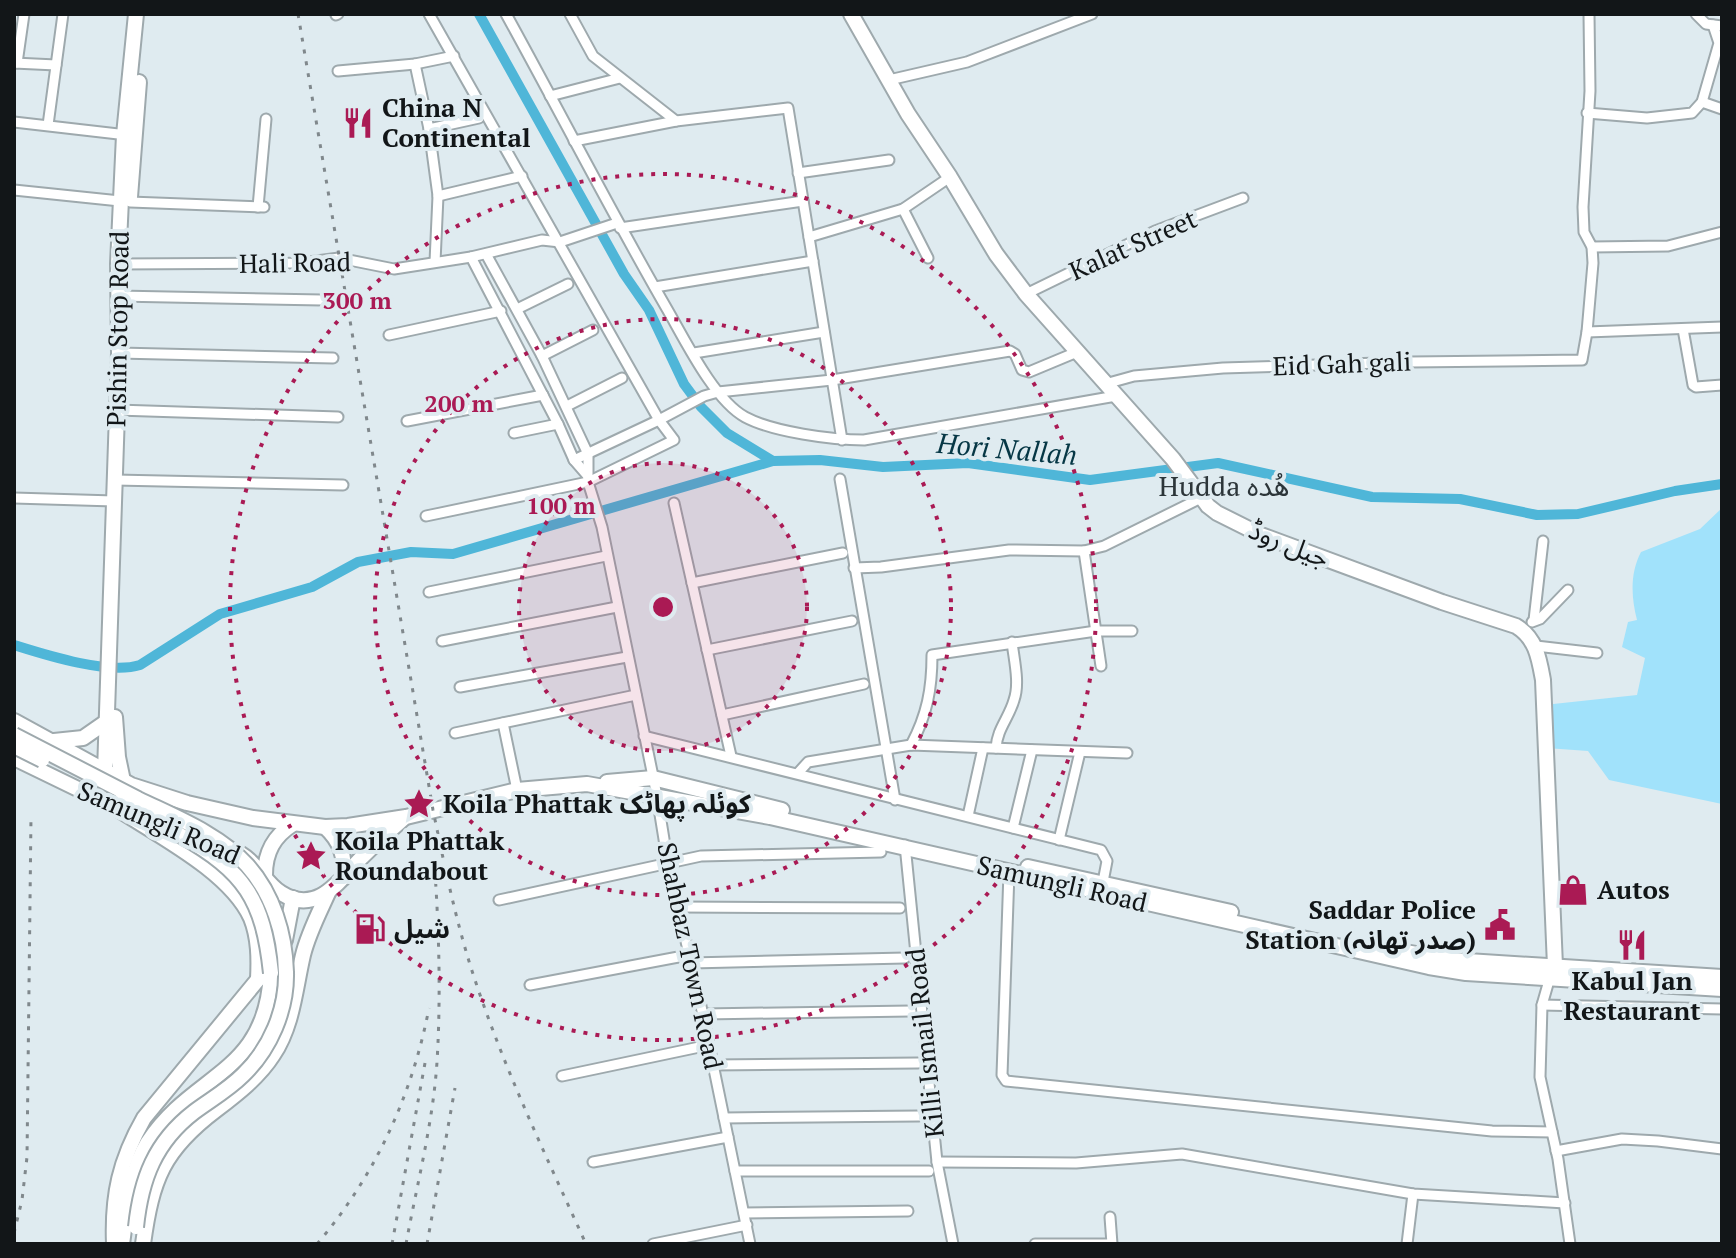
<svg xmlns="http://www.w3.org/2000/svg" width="1736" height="1258" viewBox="0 0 1736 1258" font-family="'PT Serif','Noto Sans Arabic',serif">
  <rect width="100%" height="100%" fill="#dfebf0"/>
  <path fill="#a1e2fb" d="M1722 508V804L1609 780 1588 751 1546 748 1544 705 1637 695 1645 658 1622 647 1628 622 1637 620C1631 597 1630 573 1641 552L1700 529Z"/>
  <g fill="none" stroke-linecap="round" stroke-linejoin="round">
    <g stroke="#4fb6d8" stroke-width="10">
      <path d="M479 14 624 274 649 310 684 384 701 407 727 433 773 461 820 460 883 467 968 463 1090 480 1218 463 1372 497 1460 499 1537 515 1578 514 1675 491 1722 484"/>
      <path d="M14 645C46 655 108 675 140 665L220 614 312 587 358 562 411 552 453 554 773 461"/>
    </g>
    <defs>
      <g id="street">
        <path d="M506 14C560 112 611 212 667 309 685 340 714 400 745 417 773 432 832 440 864 440L1116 396"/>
        <path d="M570 14 593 56 676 121 788 108 842 440"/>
        <path d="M1696 14 1706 24 1722 26"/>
        <path d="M336 15 338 14"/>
        <path d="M14 63 56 65"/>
        <path d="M17 63 24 14"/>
        <path d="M415 64 429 129 438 196 435 262"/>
        <path d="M338 71 415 64 454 56"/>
        <path d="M889 80 967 62 1092 14"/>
        <path d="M550 96 620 78"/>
        <path d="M1702 102 1722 109"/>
        <path d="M1587 113 1647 118 1692 113 1702 102 1719 43 1713 25"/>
        <path d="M14 122 127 135"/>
        <path d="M48 125 63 14"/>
        <path d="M429 129 479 118"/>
        <path d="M574 141 676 121"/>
        <path d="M798 173 889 160"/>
        <path d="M14 190 120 201"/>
        <path d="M438 196 522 176"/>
        <path d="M130 202 264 207"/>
        <path d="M258 207 266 119"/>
        <path d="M903 209 928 258"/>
        <path d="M620 228 803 201"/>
        <path d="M809 237 903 209 950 177"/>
        <path d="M1592 247 1668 246 1722 232"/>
        <path d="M486 254 542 356 588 454V482L602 527 657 796 668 864 701 1006 750 1244"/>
        <path d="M471 257 558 424 574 460 587 475"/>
        <path d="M118 264 301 263 339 258 394 269 471 257 542 240 560 242 617 223"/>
        <path d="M655 287 813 261"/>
        <path d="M1026 294 1155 231 1243 198"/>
        <path d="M118 296 322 300"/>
        <path d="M517 309 568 284"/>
        <path d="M1683 329 1693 385 1696 387 1722 385"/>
        <path d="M1587 332 1722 327"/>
        <path d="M389 335 501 311"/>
        <path d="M119 353 333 358"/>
        <path d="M694 353 824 332"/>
        <path d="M542 356 593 330"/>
        <path d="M1105 384 1134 376 1223 368 1410 362 1582 360 1587 332 1593 263 1592 247 1584 232 1583 207 1590 91 1589 14"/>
        <path d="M567 406 622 378"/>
        <path d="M117 410 338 417"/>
        <path d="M407 421 543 395"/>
        <path d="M514 433 558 424"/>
        <path d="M574 460 659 420 704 396 718 392 832 380 1010 351 1015 354 1022 370 1029 372 1077 352"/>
        <path d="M840 479 895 800"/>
        <path d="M115 480 343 485"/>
        <path d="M14 498 114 501"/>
        <path d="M674 503 731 756"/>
        <path d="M426 516 588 482 674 440 659 420 429 14"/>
        <path d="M1084 551 1101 666"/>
        <path d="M854 568 881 567 1009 550 1084 551 1104 546 1201 498"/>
        <path d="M692 583 843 553"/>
        <path d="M429 592 606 556"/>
        <path d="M1534 620 1543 541"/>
        <path d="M1532 622 1540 619 1568 590"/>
        <path d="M442 641 617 607"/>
        <path d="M1536 646 1597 653"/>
        <path d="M707 650 852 621"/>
        <path d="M460 687 627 657"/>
        <path d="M722 715 864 684"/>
        <path d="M503 723 517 790"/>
        <path d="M455 733 636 695"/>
        <path d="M644 736 1101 850 1107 861 1102 887"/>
        <path d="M911 745C927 715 932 689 932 655L1096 631H1132"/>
        <path d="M996 748C997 729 1009 718 1014 700 1020 683 1014 660 1012 642"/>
        <path d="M798 773 808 762 911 745 1127 753"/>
        <path d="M968 816 983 748"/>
        <path d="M1013 828 1032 750"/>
        <path d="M1059 840 1080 752"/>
        <path d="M905 845 937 1162 953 1244"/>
        <path d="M1009 872 1002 1075 1006 1081 1492 1131 1552 1132"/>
        <path d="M499 900 701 856 881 852"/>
        <path d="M678 907 900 908"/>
        <path d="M691 963 905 958"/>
        <path d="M1550 977 1542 1005 1540 1077 1558 1159 1570 1244"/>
        <path d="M530 985 689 955"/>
        <path d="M1542 1005 1722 1009"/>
        <path d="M703 1014 911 1011"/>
        <path d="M713 1065 918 1063"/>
        <path d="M562 1076 709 1045"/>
        <path d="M724 1118 919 1116"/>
        <path d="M1556 1151 1622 1139 1658 1141 1722 1149"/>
        <path d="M593 1162 728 1137"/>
        <path d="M937 1162 1076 1163 1182 1154 1413 1194 1565 1203"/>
        <path d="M735 1171H929"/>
        <path d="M744 1213 908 1211"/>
        <path d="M1110 1217 1112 1244"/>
        <path d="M653 1244 747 1225"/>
        <path d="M1035 1244H1112"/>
        <path d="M1407 1244 1413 1194"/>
      </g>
      <path id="secondary" d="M851 14 908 114 950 177 996 254 1026 294 1173 459 1208 506 1217 513 1261 535 1442 602 1516 626C1536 638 1539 658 1543 680L1555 966 1550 977"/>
      <g id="primary">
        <path d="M136 14 124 135 118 264 119 353 105 772 113 806C155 834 230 871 251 918 259 938 259 959 258 979"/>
        <path d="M130 197 139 82"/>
        <path d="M115 717 118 757 123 781"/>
        <path d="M14 721 131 785 187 803 253 818 325 827 348 826 406 817 517 790 587 784 770 817 1429 967 1466 973 1722 989"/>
        <path d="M54 741 83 738 106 722"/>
        <path d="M14 758 117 808"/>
        <path d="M607 782 653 778 782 810"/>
        <path d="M325 827C340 841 346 856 343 878"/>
        <path d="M241 854C258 864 265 883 281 893 317 916 340 880 362 857 375 844 389 831 403 819"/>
        <path d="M1028 867 1231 912"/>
        <path d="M265 875C265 852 274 836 293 824"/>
        <path d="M1399 951 1452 960 1722 977"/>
        <path d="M114 1244C112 1195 120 1160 144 1118L274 960 285 940 293 898"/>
        <path d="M122 1244C127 1210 129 1173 148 1142 194 1072 266 1075 271 973"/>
        <path d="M143 1244C152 1179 163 1150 216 1110 237 1094 259 1077 273 1055 293 1025 295 989 303 955 308 934 319 913 328 893"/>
      </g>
    </defs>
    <use href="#street" stroke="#9ea9ad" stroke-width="13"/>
    <use href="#secondary" stroke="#9ea9ad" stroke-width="18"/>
    <use href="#primary" stroke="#9ea9ad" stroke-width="18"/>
    <use href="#street" stroke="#fff" stroke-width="9"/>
    <use href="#secondary" stroke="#fff" stroke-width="14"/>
    <use href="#primary" stroke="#fff" stroke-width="14"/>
    <g stroke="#80888c" stroke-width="3" stroke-dasharray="4 8" stroke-linecap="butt">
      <path d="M298 14 433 810C445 868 457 927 476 983 506 1073 547 1158 586 1244"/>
      <path d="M14 1233 22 1200 27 1157 31 816"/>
      <path d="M317 1244C375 1176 412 1096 429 1008"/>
      <path d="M392 1244 425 1063"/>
      <path d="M406 1244C417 1184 433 1123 437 1062 441 996 439 925 434 859"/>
      <path d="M427 1244 455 1088"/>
    </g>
    <defs>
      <g id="primary-bridge">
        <path d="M14 735C55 756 97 778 138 799 175 817 219 834 247 865 273 894 285 934 286 972 287 1010 270 1049 243 1075 228 1090 210 1100 194 1112 155 1142 141 1179 136 1227"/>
        <path d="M14 746 42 760"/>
        <path d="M121 800C141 812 161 824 180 835 245 872 263 899 271 973"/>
      </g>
    </defs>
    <use href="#primary-bridge" stroke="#9ea9ad" stroke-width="18" stroke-linecap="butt"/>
    <use href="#primary-bridge" stroke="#fff" stroke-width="14"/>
  </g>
  <circle cx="663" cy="607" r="144" fill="#aa1a54" fill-opacity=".12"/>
  <g fill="none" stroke="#aa1a54" stroke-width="4" stroke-dasharray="4 8">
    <circle cx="663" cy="607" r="144"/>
    <circle cx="663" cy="607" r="288"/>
    <circle cx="663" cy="607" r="433"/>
  </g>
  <defs>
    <symbol id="restaurant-bare" viewBox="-9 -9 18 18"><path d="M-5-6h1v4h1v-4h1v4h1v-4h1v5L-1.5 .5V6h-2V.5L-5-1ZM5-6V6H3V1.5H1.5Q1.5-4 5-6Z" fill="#aa1a54" stroke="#dfebf0" stroke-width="2.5" paint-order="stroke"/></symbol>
    <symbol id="sight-bare" viewBox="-9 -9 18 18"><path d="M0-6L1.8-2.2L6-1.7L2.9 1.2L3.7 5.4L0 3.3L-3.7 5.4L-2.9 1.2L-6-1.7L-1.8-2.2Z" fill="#aa1a54" stroke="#dfebf0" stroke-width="2.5" paint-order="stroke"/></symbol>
    <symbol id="shop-bare" viewBox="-9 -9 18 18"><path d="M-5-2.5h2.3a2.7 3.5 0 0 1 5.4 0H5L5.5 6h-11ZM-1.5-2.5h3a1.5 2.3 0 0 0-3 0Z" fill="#aa1a54" stroke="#dfebf0" stroke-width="2.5" paint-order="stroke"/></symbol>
    <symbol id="civic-bare" viewBox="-9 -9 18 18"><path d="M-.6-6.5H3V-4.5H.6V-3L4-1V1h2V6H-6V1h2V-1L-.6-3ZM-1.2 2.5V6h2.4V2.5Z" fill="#aa1a54" stroke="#dfebf0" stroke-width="2.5" paint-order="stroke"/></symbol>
    <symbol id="fuel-bare" viewBox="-9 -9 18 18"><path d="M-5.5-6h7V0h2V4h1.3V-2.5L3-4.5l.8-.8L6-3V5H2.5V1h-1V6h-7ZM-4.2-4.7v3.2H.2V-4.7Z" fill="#aa1a54" stroke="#dfebf0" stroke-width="2.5" paint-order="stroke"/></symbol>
  </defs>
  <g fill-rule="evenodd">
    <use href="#restaurant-bare" x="336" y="101" width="44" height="44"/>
    <use href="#sight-bare" x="397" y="782" width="44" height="44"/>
    <use href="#sight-bare" x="289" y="834" width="44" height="44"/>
    <use href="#shop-bare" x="1551" y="868" width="44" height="44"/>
    <use href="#civic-bare" x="1478" y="903" width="44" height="44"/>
    <use href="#fuel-bare" x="348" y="907" width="44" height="44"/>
    <use href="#restaurant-bare" x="1610" y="923" width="44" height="44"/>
  </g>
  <g text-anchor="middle" stroke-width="8" stroke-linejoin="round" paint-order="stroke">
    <g font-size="26" font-weight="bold" fill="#121618" stroke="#dfebf0" text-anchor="start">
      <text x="382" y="117">China N<tspan x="382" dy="30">Continental</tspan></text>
      <text x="443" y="813">Koila Phattak کوئلہ پھاٹک</text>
      <text x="335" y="850">Koila Phattak<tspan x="335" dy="30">Roundabout</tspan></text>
      <text x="1597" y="899">Autos</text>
      <text x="1476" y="919" text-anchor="end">Saddar Police<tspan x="1476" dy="30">Station (صدر تھانہ)</tspan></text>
      <text x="394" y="938">شیل</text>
      <text x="1632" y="990" text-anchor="middle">Kabul Jan<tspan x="1632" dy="30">Restaurant</tspan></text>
    </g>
    <g font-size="26" fill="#121618" stroke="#dfebf0">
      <text transform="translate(1133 245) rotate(-24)" y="9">Kalat Street</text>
      <text transform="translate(295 263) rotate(-1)" y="9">Hali Road</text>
      <text transform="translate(118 329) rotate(-89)" y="9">Pishin Stop Road</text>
      <text transform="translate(1342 364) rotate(-2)" y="9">Eid Gah gali</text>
      <text transform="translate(1289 544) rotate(22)" y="9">جیل روڈ</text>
      <text transform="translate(159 823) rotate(23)" y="9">Samungli Road</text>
      <text transform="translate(1062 884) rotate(13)" y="9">Samungli Road</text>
      <text transform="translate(690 956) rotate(78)" y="9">Shahbaz Town Road</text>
      <text transform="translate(925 1043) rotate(-96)" y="9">Killi Ismail Road</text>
    </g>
    <g font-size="28" font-style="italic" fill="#063745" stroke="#dfebf0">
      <text transform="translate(1007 449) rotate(5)" y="10">Hori Nallah</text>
    </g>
    <g font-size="28" fill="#2c3539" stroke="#dfebf0">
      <text x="1224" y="496">Hudda ھُدہ</text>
    </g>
  </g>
  <circle cx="663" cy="607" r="12" fill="#aa1a54" stroke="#dfebf0" stroke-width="4"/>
  <g font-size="24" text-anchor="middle" font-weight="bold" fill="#aa1a54" stroke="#dfebf0" stroke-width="8" stroke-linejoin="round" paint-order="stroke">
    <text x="357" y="309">300 m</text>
    <text x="459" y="412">200 m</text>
    <text x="561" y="514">100 m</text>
  </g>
  <rect width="1736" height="1258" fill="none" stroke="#121618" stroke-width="32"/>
</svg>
